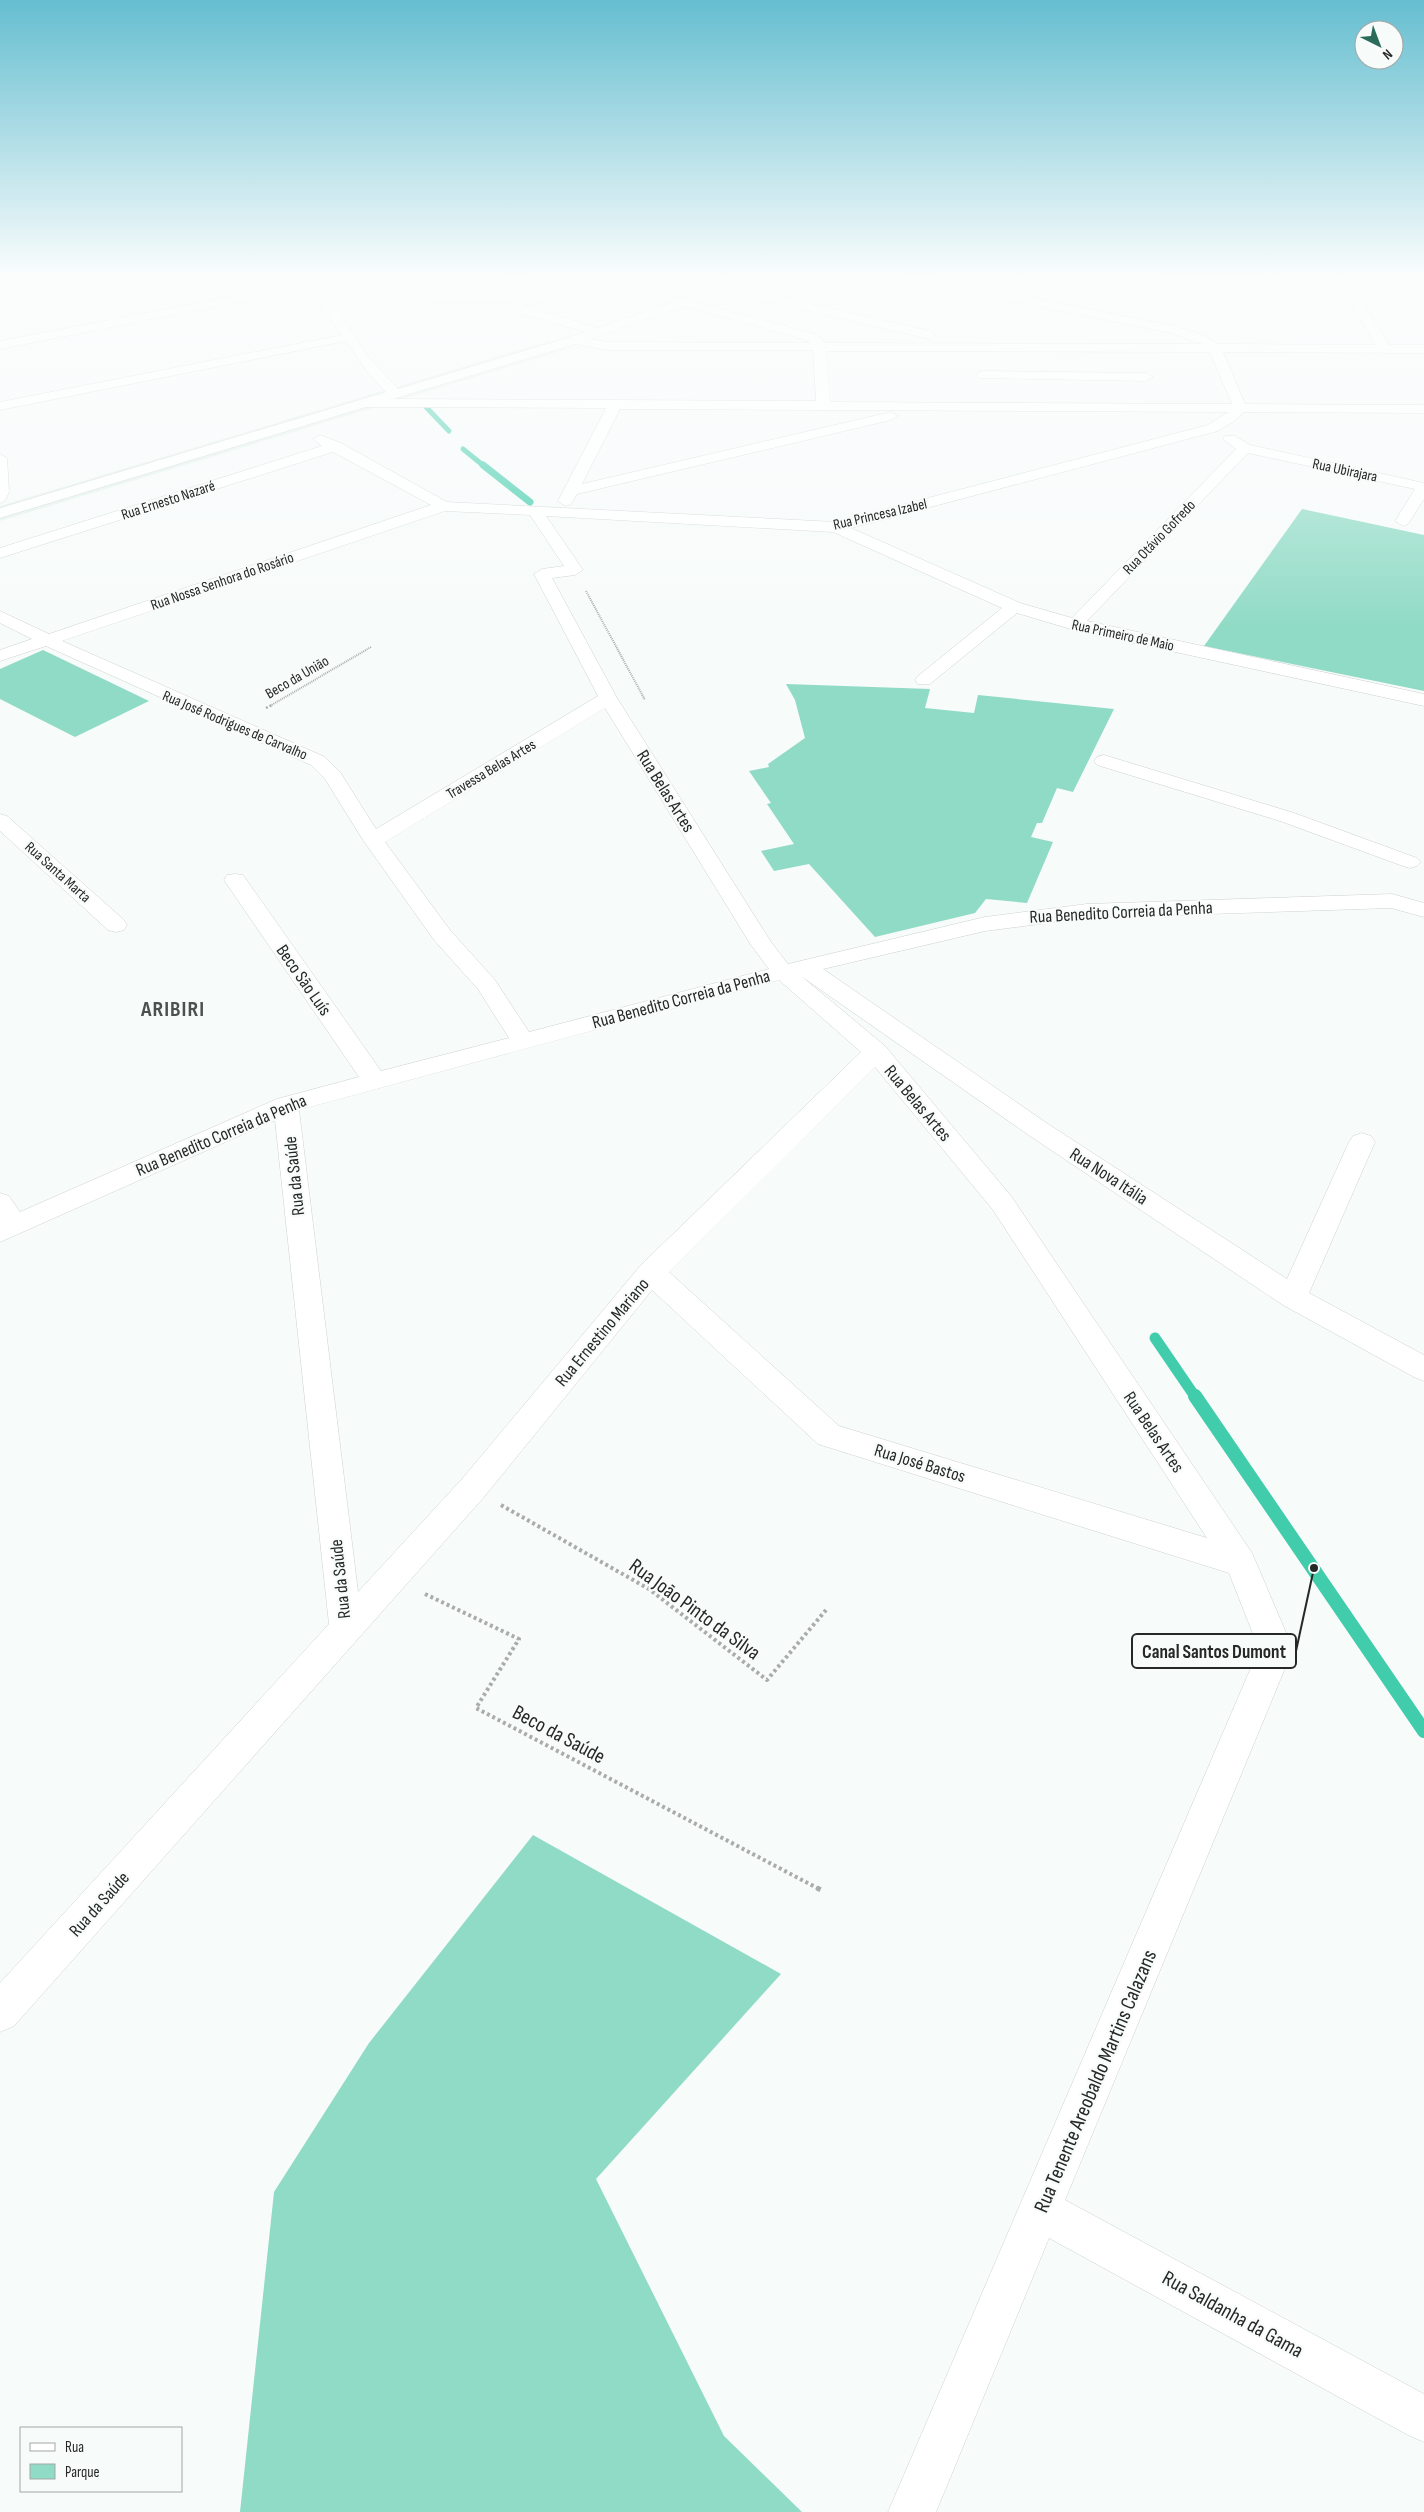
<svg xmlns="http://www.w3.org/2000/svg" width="1424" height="2512" viewBox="0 0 1424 2512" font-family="'Sofia Sans Condensed',sans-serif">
  <rect width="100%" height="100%" fill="#f7fbfa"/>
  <path fill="#e4f2ed" d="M548 341 568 349 0 521V506Z"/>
  <g fill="#90dbc5">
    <path d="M1302 509 1424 535V691L1204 646Z"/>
    <path d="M43 650 149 701 75 737 0 699V669Z"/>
    <path d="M786 684 930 689 925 708 974 713 978 695 1114 709 1073 792 1057 788 1042 823H1037L1031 837 1053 842 1027 903 986 899 975 913 875 937 809 864 774 871 761 851 794 844 767 804 771 803 749 771 769 767 768 764 805 738 795 700Z"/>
    <path d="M533 1835 781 1974 596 2179 724 2436 802 2512H240L274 2192 369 2043Z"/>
  </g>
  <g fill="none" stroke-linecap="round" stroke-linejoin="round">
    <g stroke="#41ccab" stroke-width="5">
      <path d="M426 407 449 431"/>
      <path d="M463 449 484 466"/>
    </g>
    <path stroke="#41ccab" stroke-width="7" d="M483 465 530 502"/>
    <path stroke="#41ccab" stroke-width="11" d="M1155 1338 1196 1398"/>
    <path stroke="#41ccab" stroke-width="14" d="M1195 1396 1424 1731"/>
    <defs>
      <g id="minor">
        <path d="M516 276H528L523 297 621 283 682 299 713 284 719 276H732L725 284 930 331 936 335 930 339 718 290 694 302 811 333 820 337 824 343 1202 344 1172 333 903 279 897 276H922L1174 326 1205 336 1218 344 1376 345 1341 286 1161 279 1155 276 1337 279 1335 276H1347L1349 279 1424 282V288L1353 286 1389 345H1424V353L1223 352 1245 404 1424 405V413L1243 412 1236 420 1218 431 851 528 1020 603 1072 618 1236 449 1223 439 1225 436H1235L1250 445 1424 483V499L1408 524 1403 526 1395 521 1415 489 1248 453 1087 621 1424 694V706L1074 630 1017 613 930 684H918L915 680 918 676 1002 608 833 532 546 516 583 570 575 575 552 578 617 698 771 942 788 964 985 917 1087 904 1392 894 1424 903V917L1391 908 1087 918 985 931 823 969 1048 1124 1287 1279 1349 1142 1353 1136 1362 1133 1371 1136 1375 1142 1309 1293 1424 1355V1381L1414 1377 1283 1305 1030 1136 801 976 885 1046 1011 1196 1252 1553 1293 1649 1065 2200 1424 2394V2442L1408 2435 1049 2238 936 2512H888L1259 1649 1229 1573 818 1444 652 1290 484 1497 14 2026 0 2032V1983L329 1624 275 1120 0 1242V1193L9 1196 20 1212 277 1099 359 1077 224 880 227 875 235 874 243 875 381 1071 509 1038 478 989 434 940 363 840 325 779 311 765 46 646 0 661V650L32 639 0 623V611L49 634 431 505 333 452 0 558V548L322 446 313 439 320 435 341 443 447 502 836 522 1208 425 1228 412 620 409 582 484 891 412 898 416 891 420 577 494 571 504 566 506 558 501 606 408 366 407 0 518V508L386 392 368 373 346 341 0 410V402L342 335 310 288 0 349V341L313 281 317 282 325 292 512 294ZM621 290 671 303 598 328 521 305ZM331 300 510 301 509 305 514 312 586 332 398 389 367 355ZM684 306 803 339 811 343 608 342 590 339ZM575 344 608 350H813L816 401 393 399ZM826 351 1210 352 1232 404 830 402ZM445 511 530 515 564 566 542 569 534 574 598 696 376 829 340 772 325 757 62 641ZM605 708 751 945 769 969 529 1032 495 980 450 930 385 842ZM779 980 861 1052 641 1265 462 1479 358 1592 299 1110ZM875 1067 993 1210 1207 1538 839 1426 669 1272Z"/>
        <path d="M984 371 1146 373 1153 377 1146 381 979 378 977 375 979 372Z"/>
        <path d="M0 454 7 458 9 492 5 501 0 503Z"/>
        <path d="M1104 755 1294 813 1417 858 1421 862 1417 866 1410 868 1403 866 1280 821 1097 765 1094 761 1097 757Z"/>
        <path d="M0 814 7 816 124 920 127 925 124 930 116 932 108 930 0 831Z"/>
      </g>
    </defs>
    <use href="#minor" stroke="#cdd2d0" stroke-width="1"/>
    <g stroke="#a9acab" stroke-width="2" stroke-dasharray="1 1" stroke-linecap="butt">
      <path d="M586 591 645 700"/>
      <path d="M270 706 371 647"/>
    </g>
    <path stroke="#a9acab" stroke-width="2.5" stroke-dasharray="2 2" stroke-linecap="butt" d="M266 708 272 705"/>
    <g stroke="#a9acab" stroke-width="4" stroke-dasharray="3 3" stroke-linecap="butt">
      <path d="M501 1505 649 1589 767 1680 826 1610"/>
      <path d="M425 1594 519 1639 476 1708 819 1889"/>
    </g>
    <path stroke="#a9acab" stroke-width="5" stroke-dasharray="4 4" stroke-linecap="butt" d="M817 1888 823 1891"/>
    <use href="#minor" fill="#fff" fill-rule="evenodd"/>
  </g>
  <linearGradient id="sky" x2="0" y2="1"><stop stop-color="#65bed0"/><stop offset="0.44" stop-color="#fbfdfd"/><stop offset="1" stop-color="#fbfdfd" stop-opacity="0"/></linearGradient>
  <rect width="1424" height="628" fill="url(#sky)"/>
  <g text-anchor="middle" stroke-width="4.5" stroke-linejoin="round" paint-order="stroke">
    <g font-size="15" fill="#262827" stroke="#f7fbfa">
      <text transform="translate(1345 470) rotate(12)" y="5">Rua Ubirajara</text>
      <text transform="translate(168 500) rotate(-18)" y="5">Rua Ernesto Nazaré</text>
      <text transform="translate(880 514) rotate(-13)" y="5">Rua Princesa Izabel</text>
      <text transform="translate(1159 537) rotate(-46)" y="5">Rua Otávio Gofredo</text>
      <text transform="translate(222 581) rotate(-19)" y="5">Rua Nossa Senhora do Rosário</text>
      <text transform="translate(1123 635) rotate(12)" y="5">Rua Primeiro de Maio</text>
      <text transform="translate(297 677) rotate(-30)" y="5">Beco da União</text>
      <text transform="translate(235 725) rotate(23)" y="5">Rua José Rodrigues de Carvalho</text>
      <text transform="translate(491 769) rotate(-31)" y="5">Travessa Belas Artes</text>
      <text transform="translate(58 872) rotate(42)" y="5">Rua Santa Marta</text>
    </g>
    <g font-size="18" fill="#262827" stroke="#f7fbfa">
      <text transform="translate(666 791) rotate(58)" y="6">Rua Belas Artes</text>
      <text transform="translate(1121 912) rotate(-3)" y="6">Rua Benedito Correia da Penha</text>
      <text transform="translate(304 980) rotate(55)" y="6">Beco São Luís</text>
      <text transform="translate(681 999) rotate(-15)" y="6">Rua Benedito Correia da Penha</text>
      <text transform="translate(918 1103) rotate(50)" y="6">Rua Belas Artes</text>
      <text transform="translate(221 1135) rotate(-23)" y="6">Rua Benedito Correia da Penha</text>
      <text transform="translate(294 1176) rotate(-96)" y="6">Rua da Saúde</text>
      <text transform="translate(1109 1176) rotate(33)" y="6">Rua Nova Itália</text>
      <text transform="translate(602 1332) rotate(-50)" y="6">Rua Ernestino Mariano</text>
      <text transform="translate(1154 1432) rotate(56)" y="6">Rua Belas Artes</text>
      <text transform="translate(920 1463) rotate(17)" y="6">Rua José Bastos</text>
      <text transform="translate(340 1579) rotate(-96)" y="6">Rua da Saúde</text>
      <text transform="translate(99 1904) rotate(-48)" y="6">Rua da Saúde</text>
    </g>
    <g font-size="21" fill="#262827" stroke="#f7fbfa">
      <text transform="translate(695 1609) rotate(36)" y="7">Rua João Pinto da Silva</text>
      <text transform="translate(559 1734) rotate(28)" y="7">Beco da Saúde</text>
      <text transform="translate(1095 2081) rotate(-67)" y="7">Rua Tenente Areobaldo Martins Calazans</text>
      <text transform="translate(1233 2314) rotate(29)" y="7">Rua Saldanha da Gama</text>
    </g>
    <g font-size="22" font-weight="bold" letter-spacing="1" fill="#4c504f" stroke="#f7fbfa">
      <text x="173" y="1016">ARIBIRI</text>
    </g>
  </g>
  <path fill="none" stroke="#262827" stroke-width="2" d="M1314 1568L1296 1651"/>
  <circle fill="#262827" stroke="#f7fbfa" stroke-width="2" cx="1314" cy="1568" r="5"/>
  <rect fill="#f7fbfa" stroke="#262827" stroke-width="2" x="1132" y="1634" width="164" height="34" rx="5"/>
  <g font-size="19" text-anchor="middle" font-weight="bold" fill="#262827">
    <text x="1214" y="1658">Canal Santos Dumont</text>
  </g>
  <rect x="20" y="2427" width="162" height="65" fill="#f7fbfa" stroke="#a3a7a6"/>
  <rect x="30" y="2443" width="25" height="8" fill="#ffffff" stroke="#a3a7a6"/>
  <text x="65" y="2452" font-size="15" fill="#262827">Rua</text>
  <rect x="30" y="2464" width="25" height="15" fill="#90dbc5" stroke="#a3a7a6"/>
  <text x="65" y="2477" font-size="15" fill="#262827">Parque</text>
  <g transform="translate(1379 45) rotate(138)"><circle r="24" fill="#f7fbfa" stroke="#a3a7a6"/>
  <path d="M0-4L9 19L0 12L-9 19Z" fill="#2a6b5a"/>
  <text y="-8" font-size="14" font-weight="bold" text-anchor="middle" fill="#262827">N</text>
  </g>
</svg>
